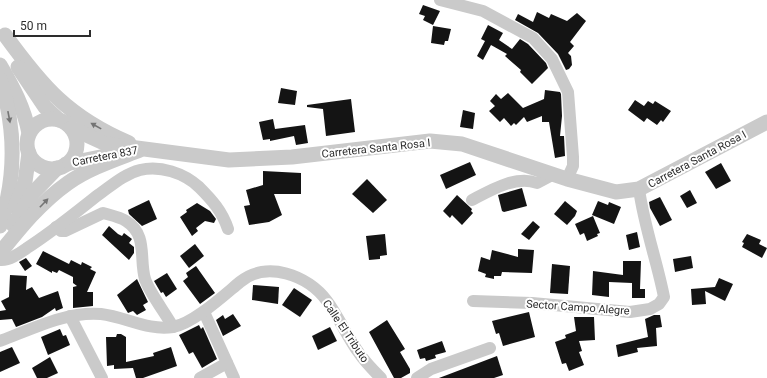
<svg xmlns="http://www.w3.org/2000/svg" width="767" height="378" viewBox="0 0 767 378" font-family="Roboto,sans-serif">
  <rect width="100%" height="100%" fill="#fff"/>
  <g fill="#141414">
    <path d="M423 5 440 11 433 25 423 20 425 16 419 14Z"/>
    <path d="M537 12 549 18 551 14 567 21 577 13 586 21 570 42 574 46 568 53 571 56 572 65 569 69 566 70 558 54 538 33 515 20 518 14 533 22Z"/>
    <path d="M488 25 503 33 499 40 512 49 520 39 528 44 546 63 548 68 532 84 520 72 521 70 505 56 507 54 491 45 483 60 477 56 485 41 481 39Z"/>
    <path d="M433 26 451 29 448 41H445L444 45 431 43Z"/>
    <path d="M281 88 297 91 295 105 278 103Z"/>
    <path d="M545 90 560 92 561 94 562 116 560 136H564L565 156 555 158 549 122H542V116L527 122 524 117 516 125 514 123 511 126 504 118 500 122 489 111 495 106 490 101 496 94 501 99 508 93 523 108 544 99Z"/>
    <path d="M351 99 355 132 326 136 323 109 307 107V105Z"/>
    <path d="M635 100 644 106 648 101 653 104 655 101 671 111 663 122 661 120 657 125 647 118 644 122 628 110Z"/>
    <path d="M463 110 475 113 473 129 460 127Z"/>
    <path d="M273 119 275 129 305 125 308 143 296 145 294 136 270 141V139L263 140 259 122Z"/>
    <path d="M470 162 476 175 446 189 440 175Z"/>
    <path d="M721 163 731 181 716 189 705 172Z"/>
    <path d="M263 171 301 173V194H274L282 215 269 222 249 225 244 206 250 205 246 190 263 185Z"/>
    <path d="M367 179 387 200 373 213 352 194Z"/>
    <path d="M522 188 527 206 504 212 502 211 498 195Z"/>
    <path d="M690 190 697 203 687 208 680 196Z"/>
    <path d="M457 195 472 209 471 211 473 213 462 225 452 215 450 218 443 211Z"/>
    <path d="M660 197 672 220 660 226 650 208 649 202Z"/>
    <path d="M149 200 157 219 142 226 129 214 128 210Z"/>
    <path d="M565 201 577 211 575 216 567 225 554 214Z"/>
    <path d="M598 201 608 205 609 202 621 207 614 224 592 215Z"/>
    <path d="M197 203 210 211 216 219 214 223 205 221 196 228 198 231 192 236 180 217 187 212 186 210Z"/>
    <path d="M593 216 600 233 597 234 598 236 587 241 584 233 580 235 575 224Z"/>
    <path d="M533 221 540 227 529 240 521 234Z"/>
    <path d="M109 226 118 234 122 236 124 233 132 239 129 243 134 247V253L129 260 102 235Z"/>
    <path d="M637 232 640 247 629 250 626 235Z"/>
    <path d="M385 234 387 255 380 256V259L369 260 366 236Z"/>
    <path d="M747 234 761 240 759 244 767 248 762 258 742 247 744 243 742 242Z"/>
    <path d="M195 244 204 256 189 268 180 256Z"/>
    <path d="M518 249 534 250 532 273 502 272 501 276H494V279L485 277 486 274 478 271 481 257 490 260 492 250 518 257Z"/>
    <path d="M43 251 69 264 71 260 81 265 82 262 92 267 90 269 96 272 87 292H93V306L73 308V287L77 286 73 283V277L59 270 57 273 52 271V273L36 264Z"/>
    <path d="M691 256 693 268 675 272 673 259Z"/>
    <path d="M26 258 32 266 25 271 19 262Z"/>
    <path d="M623 261H641L640 289H645V298H632V283L609 282V297L592 295 593 271 623 275Z"/>
    <path d="M552 264 570 266 568 294 550 293Z"/>
    <path d="M196 266 215 293 200 304 183 281 188 277 186 273Z"/>
    <path d="M167 273 177 289 166 297 163 292 161 293 154 281Z"/>
    <path d="M10 275 27 276 26 290 32 287 39 298 58 291 63 308 56 311 55 308 42 317 16 327 12 319 0 320V311L6 310 1 301 9 297Z"/>
    <path d="M719 278 733 284 725 301 705 291 706 304 692 305 691 289 715 287Z"/>
    <path d="M137 279 148 302 143 305 146 310 137 315 133 311 128 313 117 295Z"/>
    <path d="M253 285 279 287 278 304 252 300Z"/>
    <path d="M294 288 312 300 300 317 282 305Z"/>
    <path d="M529 312 535 337 503 346 499 333 496 334 492 321Z"/>
    <path d="M233 314 241 326 223 336 216 320 223 315 225 319Z"/>
    <path d="M654 315H660L662 327 656 328 657 346 637 348 638 352 618 357 616 345 648 337 645 319Z"/>
    <path d="M574 317H594L595 340 579 341 582 351 579 352 584 365 569 371 566 363 562 364 555 342 566 338 565 335 576 331Z"/>
    <path d="M387 320 405 349 400 352 410 369V373L401 378H394L369 332Z"/>
    <path d="M199 325 201 329 203 327 217 359 202 368 193 352 189 354 179 335Z"/>
    <path d="M330 327 337 341 318 350 312 336Z"/>
    <path d="M60 329 63 336 66 335 70 345 48 355 41 337Z"/>
    <path d="M117 334H121L126 337V362L154 356 153 353 171 347 177 366 143 378H136L133 368 114 369V365L107 366 106 337H116Z"/>
    <path d="M442 341 446 352 435 355 436 358 426 361 425 358 420 359 417 350Z"/>
    <path d="M12 347 20 363 0 372V352Z"/>
    <path d="M497 356 503 375 494 378H439Z"/>
    <path d="M50 357 58 373 47 378H37L32 368Z"/>
  </g>
  <g fill="none" stroke-linecap="round" stroke-linejoin="round">
    <g stroke="#cacaca" stroke-width="12">
      <path d="M440 0 483 11 533 38 552 59 568 92 573 157V166L567 179"/>
      <path d="M472 200C491 190 516 175 537 183L554 174"/>
      <path d="M56 227 61 231H65L103 213C110 215 120 217 126 221 148 235 139 258 145 279 149 292 166 314 173 327"/>
      <path d="M0 260C9 261 20 253 27 248 52 232 75 213 98 195 111 186 124 174 140 170 160 165 184 173 199 187 212 200 222 211 228 229"/>
      <path d="M473 301 532 303 630 312 650 309 659 304 664 297C657 261 644 226 639 189"/>
      <path d="M204 312 234 378"/>
      <path d="M70 316 102 378"/>
      <path d="M0 341C32 329 67 311 101 314 126 317 148 331 173 327 194 323 223 296 240 282 266 260 308 275 327 301 339 317 347 337 359 353 365 362 373 370 381 378"/>
      <path d="M200 378 227 363"/>
      <path d="M417 378 431 369 490 348"/>
    </g>
    <g stroke="#cacaca" stroke-width="15">
      <path d="M5 35C42 86 68 117 129 143"/>
      <path d="M0 65C13 87 24 108 29 133"/>
      <path d="M18 67 45 107 59 120"/>
      <path d="M0 79C16 128 16 178 0 226"/>
      <circle cx="52" cy="144" r="25"/>
      <path d="M71 128 106 144 229 160 292 157 430 141 462 144 567 179 616 192 639 189 767 122"/>
      <path d="M66 164 115 154"/>
      <path d="M15 207 25 182 29 153"/>
      <path d="M13 225 33 193 57 168"/>
      <path d="M0 253C20 228 41 202 68 183 89 168 117 159 140 150"/>
    </g>
  </g>
  <defs><path id="oneway-solid" d="M-6-.8H1V-3.2L6.5 0L1 3.2V.8H-6Z"/></defs>
  <g fill="#747474">
    <use href="#oneway-solid" transform="translate(9 117) rotate(79)"/>
    <use href="#oneway-solid" transform="translate(96 126) rotate(-151)"/>
    <use href="#oneway-solid" transform="translate(44 203) rotate(-46)"/>
  </g>
  <g text-anchor="middle" stroke-width="4" stroke-linejoin="round" paint-order="stroke">
    <g font-size="11" fill="#2d2d2d" stroke="#fff">
      <text transform="translate(376 148) rotate(-6)" y="4">Carretera Santa Rosa I</text>
      <text transform="translate(105 156) rotate(-11)" y="4">Carretera 837</text>
      <text transform="translate(697 159) rotate(-28)" y="4">Carretera Santa Rosa I</text>
      <text transform="translate(578 307) rotate(4)" y="4">Sector Campo Alegre</text>
      <text transform="translate(346 331) rotate(56)" y="4">Calle El Tributo</text>
    </g>
  </g>
  <path d="M14 30v6h76v-6" fill="none" stroke="#2d2d2d" stroke-width="2"/>
  <text x="20" y="30" font-size="12" fill="#2d2d2d" stroke="#ffffff" stroke-width="3" paint-order="stroke">50 m</text>
</svg>
